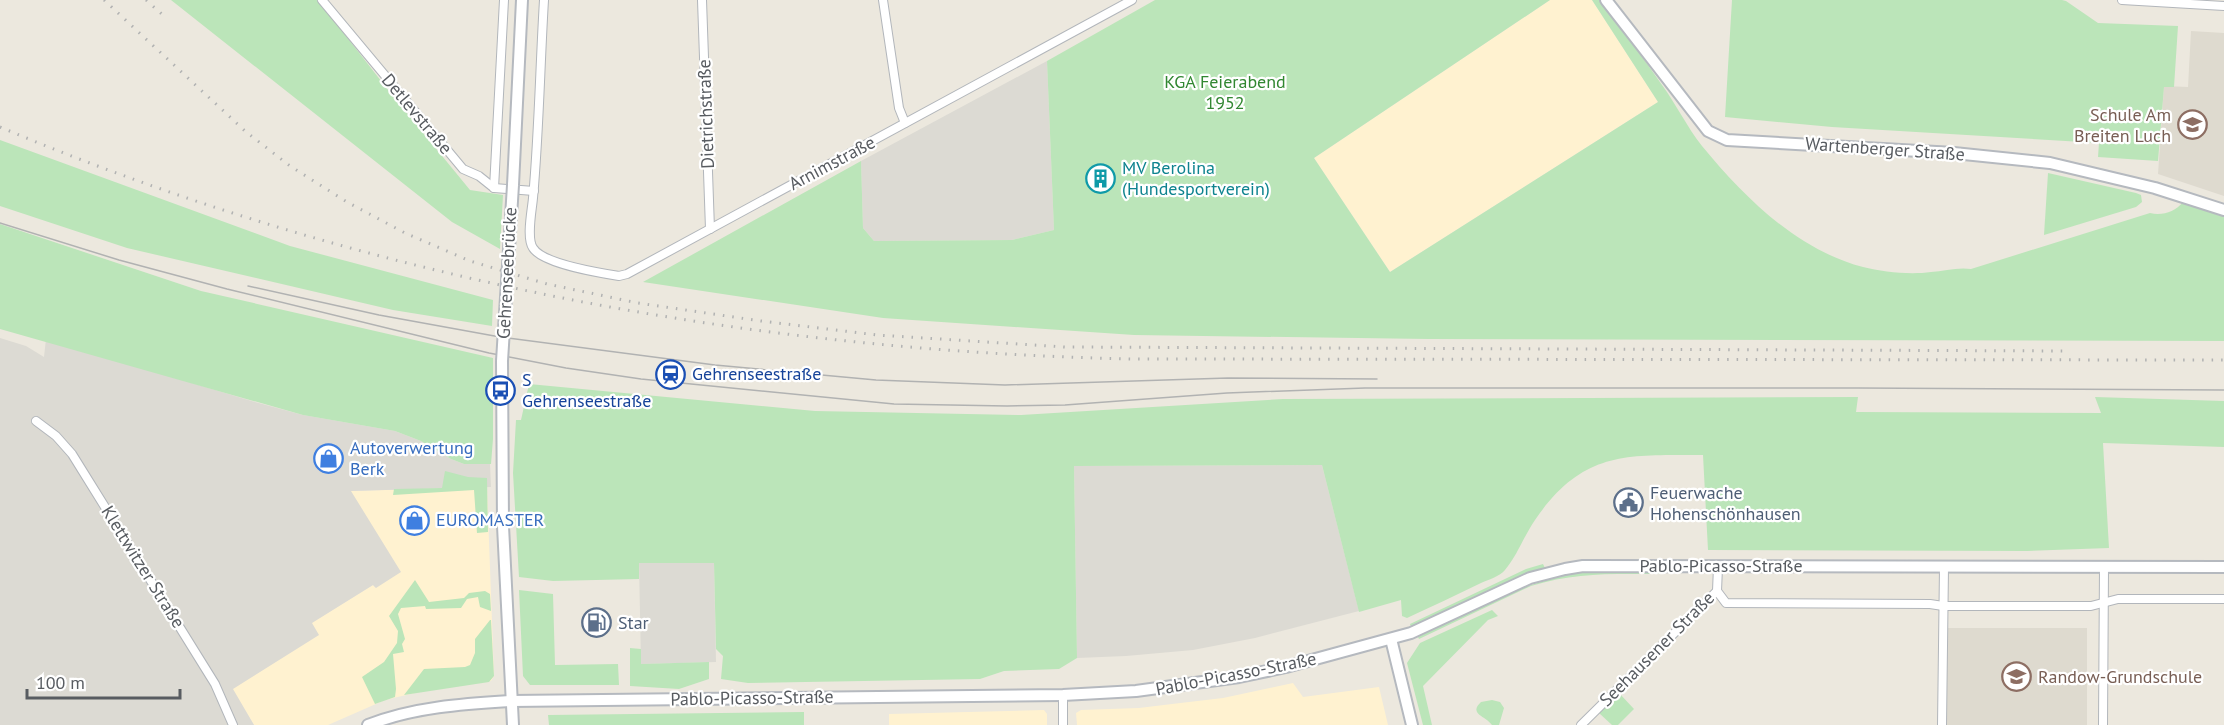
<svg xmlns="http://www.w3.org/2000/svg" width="2224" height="725" viewBox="0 0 2224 725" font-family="'PT Sans',sans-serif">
  <rect width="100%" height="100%" fill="#ece8de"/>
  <g fill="#fff2d0">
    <path d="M1550 0H1592L1658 102 1390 272 1314 158Z"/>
    <path d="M487 487 494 676 491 681 419 692 385 700 328 725H254L232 689 318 635 311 623 373 585 376 588 350 491Z"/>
    <path d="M1293 683 1303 697 1379 687 1388 725H1077L1076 713 1081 710 1139 708 1172 704 1223 698Z"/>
    <path d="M1044 710 1047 714V725H889V714Z"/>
  </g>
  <g fill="#dcdad3">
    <path d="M1047 61 1054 230 1012 240 874 241 863 228 861 161Z"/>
    <path d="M0 338 26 346 44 357 46 339 255 402 303 415 395 431 421 441 451 459 464 464H490L491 487 351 491 401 572 376 588 373 585 312 623 319 635 233 689 254 725H0Z"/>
    <path d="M1322 465 1359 611 1255 638 1193 650 1126 656 1077 658 1074 466Z"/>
    <path d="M639 563H714L716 662 641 664Z"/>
  </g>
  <g fill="#dedacf">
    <path d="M2191 31 2224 33V196L2158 174 2164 86 2188 87Z"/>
    <rect x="1947" y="628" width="140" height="97"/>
  </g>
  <g fill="#bbe5b9">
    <path d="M171 0H318L392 95 470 190 503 195 500 249 452 222Z"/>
    <path d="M1155 0H1550L1314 158 1390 272 1658 102 1592 0H1601C1621 28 1642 56 1662 85 1676 104 1687 127 1702 146 1744 197 1797 250 1863 267 1883 272 1910 275 1931 272 1944 271 1958 267 1971 269L2150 213C2162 216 2175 212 2183 202L2224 216V341L1428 339 1134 335 883 318 643 282 861 161 863 228 874 241 1012 240 1054 230 1047 61Z"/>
    <path d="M1732 0H2062L2066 1 2098 23 2178 26 2174 87H2164L2158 161 2098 157 2099 143 1832 127 1725 117Z"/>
    <path d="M0 140 290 246 493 300 492 326 393 310 127 248 0 206Z"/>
    <path d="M2048 173 2136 193 2141 195 2142 202 2136 207 2044 235Z"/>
    <path d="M0 224 201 291 493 358V439L491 464H464L451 459 421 441 395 431 303 415 0 329Z"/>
    <path d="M529 384 815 411 1021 415 1283 399 1858 397 1856 412 2101 413 2095 397 2224 401V447L2103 443 2109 548 2027 551 1708 550 1703 455C1627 455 1583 450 1535 520 1524 536 1517 556 1505 570 1500 576 1488 580 1481 583 1456 595 1431 607 1407 618L1402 616 1401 600 1359 612 1322 465 1074 466 1077 658 1059 669 1004 671 980 679 748 683 721 679 723 656 716 649 714 563H639V579L553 581 519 577 513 473 516 420H521Z"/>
    <path d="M445 471 468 477 487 478 488 532 477 533 474 490 393 495 394 489 442 488Z"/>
    <path d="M1543 564 1545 568 1529 573 1411 627 1410 624 1526 569Z"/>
    <path d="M1585 572H1661L1659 574C1613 574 1576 572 1531 586L1419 639 1418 637C1472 611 1525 580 1585 572Z"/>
    <path d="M415 580 429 602 464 598 469 593 485 591 490 594 491 611 480 607 478 597 467 599 461 608 426 609 425 606 401 608 398 614 405 639 402 644 404 652 393 654 396 689 395 697 375 704 362 677 384 662 397 643 398 631 389 616Z"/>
    <path d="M519 590 553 594 555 665 618 664 619 685H530L523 676Z"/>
    <path d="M1492 610 1498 616 1488 620 1423 686 1432 725H1423L1407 663 1420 643Z"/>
    <path d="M490 620H491L494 676 489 682 404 695 424 669 465 667 470 665 475 653V639Z"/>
    <path d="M630 648 641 649V664L709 662V679L679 689 630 686Z"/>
    <path d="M1619 693 1634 709 1618 725H1612L1599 713Z"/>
    <path d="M1492 700 1500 702 1504 708 1499 725H1492C1486 716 1468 714 1481 702Z"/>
    <path d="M804 712V725H549L548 715Z"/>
  </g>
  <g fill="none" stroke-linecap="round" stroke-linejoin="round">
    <defs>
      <g id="street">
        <path d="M322 0 463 169 479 176 494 188 534 191"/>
        <path d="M544 0C540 66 539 132 533 198 532 210 526 238 533 248 543 264 600 273 619 276L627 274 1132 0"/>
        <path d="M702 0 710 229"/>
        <path d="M883 0 899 108 905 123"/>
        <path d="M2122 0 2224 6"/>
        <path d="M494 188 504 0"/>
        <path d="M36 421 56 436 72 454 215 684 233 725"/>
        <path d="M1717 591 1726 603 1930 604 1943 606H2091L2118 599H2224"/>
        <path d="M1063 725V695"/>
        <path d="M1581 725 1717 591 1718 567"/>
        <path d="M1942 725 1944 567"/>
        <path d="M2103 725 2104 567"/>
      </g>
      <g id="secondary">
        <path d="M1606 0 1708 131 1727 140 1954 153 2050 163 2155 188 2224 210"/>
        <path d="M513 185 522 0"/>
        <path d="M502 361 503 526 513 725"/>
        <path d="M1391 639 1412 725"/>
        <path d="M368 725C414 707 463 704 511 701L1063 695 1136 691 1239 677 1286 667 1411 633 1530 578 1565 569 1583 566 2224 567"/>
      </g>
    </defs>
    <use href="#street" stroke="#b2b6bb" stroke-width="10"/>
    <use href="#secondary" stroke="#b5b9bf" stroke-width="14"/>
    <use href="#street" stroke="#fff" stroke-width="8"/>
    <use href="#secondary" stroke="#fff" stroke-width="10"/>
    <g stroke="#b1b2b2" stroke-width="1.5">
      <path d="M0 223 119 260 227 289 489 353 566 368 641 379 894 404 1007 406 1065 405 1227 393 1365 388H1858L2224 390"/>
      <path d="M248 286 379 315 500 337 715 365 876 380 1005 385 1228 378 1377 379"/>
    </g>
    <g stroke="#b1b2b2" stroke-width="3" stroke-dasharray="1.5 8" stroke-linecap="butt">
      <path d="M104 0 245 131 290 166 347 202 405 233 470 261 547 284 638 303 761 321 877 335 1065 347 2065 351"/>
      <path d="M146 0 164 16"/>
      <path d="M0 127C358 278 746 351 1134 359L2224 360"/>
    </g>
    <defs>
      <path id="secondary-bridge" d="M502 361 513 185"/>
    </defs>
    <use href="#secondary-bridge" stroke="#b5b9bf" stroke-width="14" stroke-linecap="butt"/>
    <use href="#secondary-bridge" stroke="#fff" stroke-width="10"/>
  </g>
  <defs>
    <symbol id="school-ring" viewBox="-11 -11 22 22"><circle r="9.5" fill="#fff" stroke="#8d6e63" stroke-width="1.5"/><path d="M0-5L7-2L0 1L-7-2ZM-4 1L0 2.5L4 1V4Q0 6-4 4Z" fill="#8d6e63"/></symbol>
    <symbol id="building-ring" viewBox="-11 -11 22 22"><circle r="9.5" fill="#fff" stroke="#0f9aa8" stroke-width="1.5"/><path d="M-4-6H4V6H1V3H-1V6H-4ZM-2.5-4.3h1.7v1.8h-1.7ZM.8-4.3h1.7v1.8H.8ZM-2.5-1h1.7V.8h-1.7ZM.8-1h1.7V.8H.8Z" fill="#0f9aa8"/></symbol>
    <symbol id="station-ring" viewBox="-11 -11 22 22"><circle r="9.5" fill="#fff" stroke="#1a4fb4" stroke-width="1.5"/><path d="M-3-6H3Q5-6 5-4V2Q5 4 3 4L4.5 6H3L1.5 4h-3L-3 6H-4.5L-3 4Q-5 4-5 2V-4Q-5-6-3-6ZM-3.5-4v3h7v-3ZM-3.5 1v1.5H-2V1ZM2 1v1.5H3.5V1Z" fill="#1a4fb4"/></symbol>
    <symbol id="bus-ring" viewBox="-11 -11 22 22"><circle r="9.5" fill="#fff" stroke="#1a4fb4" stroke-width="1.5"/><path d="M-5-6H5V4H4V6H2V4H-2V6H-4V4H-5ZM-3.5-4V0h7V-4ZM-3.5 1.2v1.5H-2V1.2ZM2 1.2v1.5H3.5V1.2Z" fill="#1a4fb4"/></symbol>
    <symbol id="shop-ring" viewBox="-11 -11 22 22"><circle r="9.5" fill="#fff" stroke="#3f7fe0" stroke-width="1.5"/><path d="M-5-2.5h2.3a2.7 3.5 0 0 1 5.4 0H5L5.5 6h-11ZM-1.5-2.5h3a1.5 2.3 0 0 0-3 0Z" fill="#3f7fe0"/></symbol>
    <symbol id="civic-ring" viewBox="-11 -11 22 22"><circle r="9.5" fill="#fff" stroke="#5c6f8a" stroke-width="1.5"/><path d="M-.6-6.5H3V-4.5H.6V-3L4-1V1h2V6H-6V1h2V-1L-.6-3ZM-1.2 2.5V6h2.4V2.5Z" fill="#5c6f8a"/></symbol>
    <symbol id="fuel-ring" viewBox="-11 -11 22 22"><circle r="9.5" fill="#fff" stroke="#5c6f8a" stroke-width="1.5"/><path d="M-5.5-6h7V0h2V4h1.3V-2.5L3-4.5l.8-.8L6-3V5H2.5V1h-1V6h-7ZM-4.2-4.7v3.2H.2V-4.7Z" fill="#5c6f8a"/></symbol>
  </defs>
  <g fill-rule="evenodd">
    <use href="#school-ring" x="2176" y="108" width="33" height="33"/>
    <use href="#building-ring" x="1084" y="162" width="33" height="33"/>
    <use href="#station-ring" x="654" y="358" width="33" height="33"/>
    <use href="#bus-ring" x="484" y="374" width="33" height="33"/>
    <use href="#shop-ring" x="312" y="442" width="33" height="33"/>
    <use href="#civic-ring" x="1612" y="486" width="33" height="33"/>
    <use href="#shop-ring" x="398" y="504" width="33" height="33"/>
    <use href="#fuel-ring" x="580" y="606" width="33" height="33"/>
    <use href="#school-ring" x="2000" y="660" width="33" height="33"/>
  </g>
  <g text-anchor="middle" stroke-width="4.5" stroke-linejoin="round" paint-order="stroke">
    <g font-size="18" fill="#318731" stroke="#fff">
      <text x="1225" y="88">KGA Feierabend<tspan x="1225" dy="21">1952</tspan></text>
    </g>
    <g font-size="18" fill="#585c61" stroke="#fff">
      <text transform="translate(417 114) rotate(50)" y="6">Detlevstraße</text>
      <text transform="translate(706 114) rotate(-92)" y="6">Dietrichstraße</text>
      <text transform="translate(1885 149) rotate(4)" y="6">Wartenberger Straße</text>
      <text transform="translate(832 163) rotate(-28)" y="6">Arnimstraße</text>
      <text transform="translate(507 273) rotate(-87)" y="6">Gehrenseebrücke</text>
      <text x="1721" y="572">Pablo-Picasso-Straße</text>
      <text transform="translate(143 567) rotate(58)" y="6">Klettwitzer Straße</text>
      <text transform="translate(1657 649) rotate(-45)" y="6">Seehausener Straße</text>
      <text transform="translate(1236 674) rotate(-11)" y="6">Pablo-Picasso-Straße</text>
      <text transform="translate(752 698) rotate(-1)" y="6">Pablo-Picasso-Straße</text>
    </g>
    <g font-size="18" fill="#785e54" stroke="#fff" text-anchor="end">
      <text x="2171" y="121">Schule Am<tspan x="2171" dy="21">Breiten Luch</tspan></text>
      <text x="2038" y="683" text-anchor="start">Randow-Grundschule</text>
    </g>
    <g font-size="18" fill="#0d838f" stroke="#fff" text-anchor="start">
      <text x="1122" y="174">MV Berolina<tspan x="1122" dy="21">(Hundesportverein)</tspan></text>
    </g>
    <g font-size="18" fill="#164399" stroke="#fff" text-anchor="start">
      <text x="692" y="380">Gehrenseestraße</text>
      <text x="522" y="386">S<tspan x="522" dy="21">Gehrenseestraße</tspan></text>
    </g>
    <g font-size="18" fill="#366cbe" stroke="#fff" text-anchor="start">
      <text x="350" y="454">Autoverwertung<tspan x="350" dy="21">Berk</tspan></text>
      <text x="436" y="526">EUROMASTER</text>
    </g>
    <g font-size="18" fill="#4e5e75" stroke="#fff" text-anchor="start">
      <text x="1650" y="499">Feuerwache<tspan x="1650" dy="21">Hohenschönhausen</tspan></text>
      <text x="618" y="629">Star</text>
    </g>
  </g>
  <path d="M27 689v9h153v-9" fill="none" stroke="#585c61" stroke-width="3"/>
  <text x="36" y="689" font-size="18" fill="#585c61" stroke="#ffffff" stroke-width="4.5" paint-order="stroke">100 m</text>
</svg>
